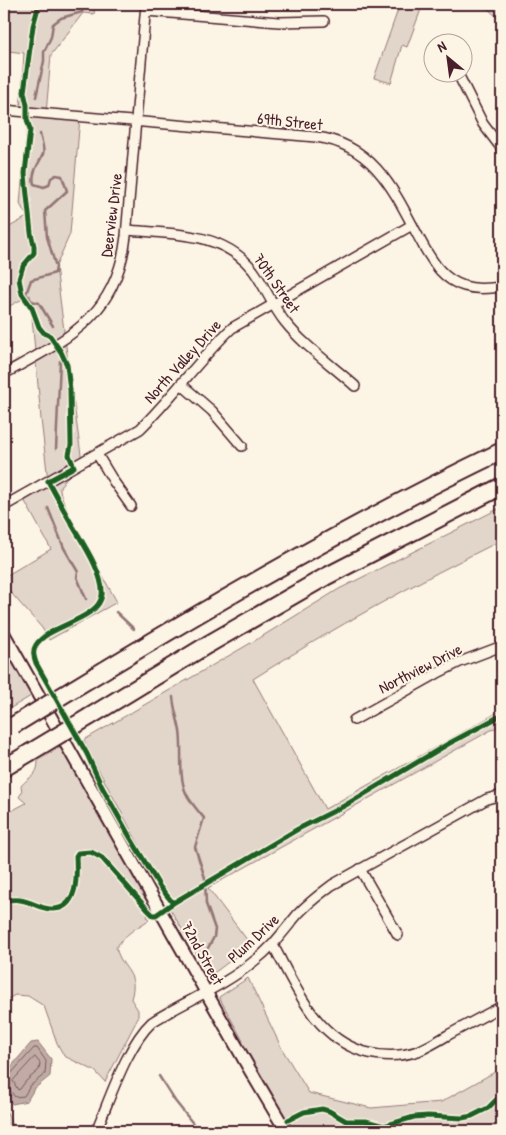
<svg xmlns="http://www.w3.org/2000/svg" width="506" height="1135" viewBox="0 0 506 1135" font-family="'Patrick Hand',sans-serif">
  <rect width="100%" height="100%" fill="#fcf5e5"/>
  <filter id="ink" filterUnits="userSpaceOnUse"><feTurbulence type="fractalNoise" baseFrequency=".02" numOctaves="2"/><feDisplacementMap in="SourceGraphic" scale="10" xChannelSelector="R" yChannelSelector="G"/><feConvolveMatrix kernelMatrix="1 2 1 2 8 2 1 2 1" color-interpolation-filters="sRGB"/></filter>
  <g filter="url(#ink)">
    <g fill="#e2d5ca" stroke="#967a7a">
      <path d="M4 4H95L94 14 83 13 51 55 46 114 80 117 70 234 56 266 65 339 82 462C77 468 62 481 60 488 57 498 109 587 117 602L49 640 42 628 4 585V577L51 549 22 496 48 481 41 419 30 295 4 309V230L27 217 20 204 28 113 20 112 24 53 9 51 4 43Z"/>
      <path d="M400 4H423L407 47 402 45 391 83 374 78Z"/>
      <path d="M482 4H502V21Z"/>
      <path d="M502 507V540C417 582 333 628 253 679L325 809 502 710V724L208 888 251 945 210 976 170 909 172 906 97 767 84 740 261 637 339 589Z"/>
      <path d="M4 634 36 693 4 712Z"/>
      <path d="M61 747 153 910 147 916 149 920C136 928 124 935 116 948 123 972 139 971 131 999L138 1010V1018L105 1082 95 1071 64 1056 57 1043 44 1006 28 996 15 995 4 1001V815L26 803 19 797 22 792 21 786C30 775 38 777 38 760Z"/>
      <path d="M248 978 282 1049 309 1093 371 1108 441 1102 502 1068V1121L495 1131H286L236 1046 243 1041 219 997Z"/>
      <path d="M4 1107 16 1131H4Z"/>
    </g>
    <path fill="#c0aca5" stroke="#917474" d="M38 1042 51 1059 50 1076 34 1089 27 1101 12 1104 4 1089V1075L31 1043Z"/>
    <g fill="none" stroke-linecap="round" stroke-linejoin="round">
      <g stroke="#79575c" stroke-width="1">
        <path d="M35 1057 40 1063 39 1070 26 1081 20 1089 18 1090 13 1081Z"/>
        <path d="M4 1077 9 1076 34 1048H37L46 1061 45 1074 30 1086 24 1096 15 1097 9 1089 4 1088"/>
      </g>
      <g stroke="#917474" stroke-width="2.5">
        <path d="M36 97 44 61V52L51 37 53 24 61 18 82 12 84 4"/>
        <path d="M40 134C41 140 45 149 43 154 39 164 31 172 34 184L44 187 49 185 51 178 56 175 62 176 67 191 45 211 47 237 56 267 55 273 31 280 26 294 32 301 39 303 53 326"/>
        <path d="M56 449 60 361"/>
        <path d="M48 508 64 548 78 572 77 577 86 599"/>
        <path d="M116 612 134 629"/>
        <path d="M173 697C174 709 178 720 180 731 183 751 178 775 186 793 190 802 198 811 204 818L195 847 205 878 206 904 215 929 214 937 208 948"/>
        <path d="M159 1076 175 1101 199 1131"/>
      </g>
      <defs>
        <g id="minor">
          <path d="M146 11 279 22 324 21"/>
          <path d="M459 76 483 124 502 149"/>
          <path d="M4 110 316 137C378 145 397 198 424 247 434 264 444 280 464 286 477 290 489 288 502 287"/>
          <path d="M127 230C172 234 222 231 253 270 265 286 272 306 285 322 304 346 332 365 355 386"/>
          <path d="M4 374C67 339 117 317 126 236L146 4"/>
          <path d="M181 384 212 411 242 446"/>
          <path d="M97 454 114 482 131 506"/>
          <path d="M4 506 140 429C173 397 199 359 232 328L412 225"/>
          <path d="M354 720 438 673 460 662 502 646"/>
          <path d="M360 869 398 935"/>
          <path d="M273 945C296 987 315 1038 365 1052 383 1057 400 1057 418 1051 428 1047 438 1041 448 1035 466 1025 484 1016 502 1006"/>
          <path d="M96 1131C110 1099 127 1045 152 1022 185 1001 223 987 253 962 271 949 283 932 297 915 307 904 320 894 332 885L487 799 502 795"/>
        </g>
        <path id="tertiary" d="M4 634 250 1070 286 1131"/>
        <g id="motorway">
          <path d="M73 689C213 604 354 522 502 451"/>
          <path d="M89 717 207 645 325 577 502 486"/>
          <path d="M4 768 29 753"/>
        </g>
      </defs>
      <use href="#minor" stroke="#4a1f2b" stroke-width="12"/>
      <use href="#tertiary" stroke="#4a1f2b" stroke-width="15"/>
      <use href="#motorway" stroke="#4a1f2b" stroke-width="20"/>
      <use href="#minor" stroke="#fcf5e5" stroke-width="9"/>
      <use href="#tertiary" stroke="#fcf5e5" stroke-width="11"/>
      <use href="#motorway" stroke="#fcf5e5" stroke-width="16"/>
      <defs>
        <g id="motorway-bridge">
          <path d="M14 725 73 689"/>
          <path d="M29 753 89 717"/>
        </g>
      </defs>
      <use href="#motorway-bridge" stroke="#4a1f2b" stroke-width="20" stroke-linecap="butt"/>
      <use href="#motorway-bridge" stroke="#fcf5e5" stroke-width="16"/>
      <defs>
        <g id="cycleway">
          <path d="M39 4 33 26 24 92 27 105V119L30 130 25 173 26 186 31 233 34 246V253L23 266 19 279 22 294 32 308 39 327 44 333 50 336 61 352 67 365 70 390 71 445 69 455 74 467 48 481C57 497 65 513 74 528 84 545 104 575 102 595 99 620 48 625 36 645 32 651 34 657 36 663L87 754 102 787 130 837 160 887 173 903"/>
          <path d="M4 901C9 900 15 899 20 900 30 901 39 908 50 909 79 911 77 875 76 856L78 853 91 852 102 858 148 910 153 915H156L173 903 298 829 344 806 448 744 502 715"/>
          <path d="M288 1120 304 1112 322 1109 329 1111 346 1121H366L384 1126 414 1117 428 1116 462 1118 472 1116 488 1108 502 1094"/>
        </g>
      </defs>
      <use href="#cycleway" stroke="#fcf5e5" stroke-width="8"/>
      <use href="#cycleway" stroke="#1b5e20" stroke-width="5"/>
    </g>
  </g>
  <g text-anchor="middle" stroke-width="4" stroke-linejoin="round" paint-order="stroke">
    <g font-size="16" fill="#4a1f2b" stroke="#fcf5e5">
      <text transform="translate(290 121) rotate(6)" y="6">69th Street</text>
      <text transform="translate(111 215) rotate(-83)" y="6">Deerview Drive</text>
      <text transform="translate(277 283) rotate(55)" y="6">70th Street</text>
      <text transform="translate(182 361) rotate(-48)" y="6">North Valley Drive</text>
      <text transform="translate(420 668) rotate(-27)" y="6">Northview Drive</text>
      <text transform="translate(253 938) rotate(-43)" y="6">Plum Drive</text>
      <text transform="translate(203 953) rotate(61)" y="6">72nd Street</text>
    </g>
  </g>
  <rect width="506" height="1135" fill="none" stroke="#fcf5e5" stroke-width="20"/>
  <rect x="10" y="10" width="486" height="1115" fill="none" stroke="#4a1f2b" stroke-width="2" filter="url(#ink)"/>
  <g transform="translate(448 58) rotate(331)"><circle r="24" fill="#fcf5e5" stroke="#b59f9b"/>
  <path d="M0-4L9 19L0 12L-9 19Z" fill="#4a1f2b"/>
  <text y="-8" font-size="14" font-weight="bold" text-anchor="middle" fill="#4a1f2b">N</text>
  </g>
</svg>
